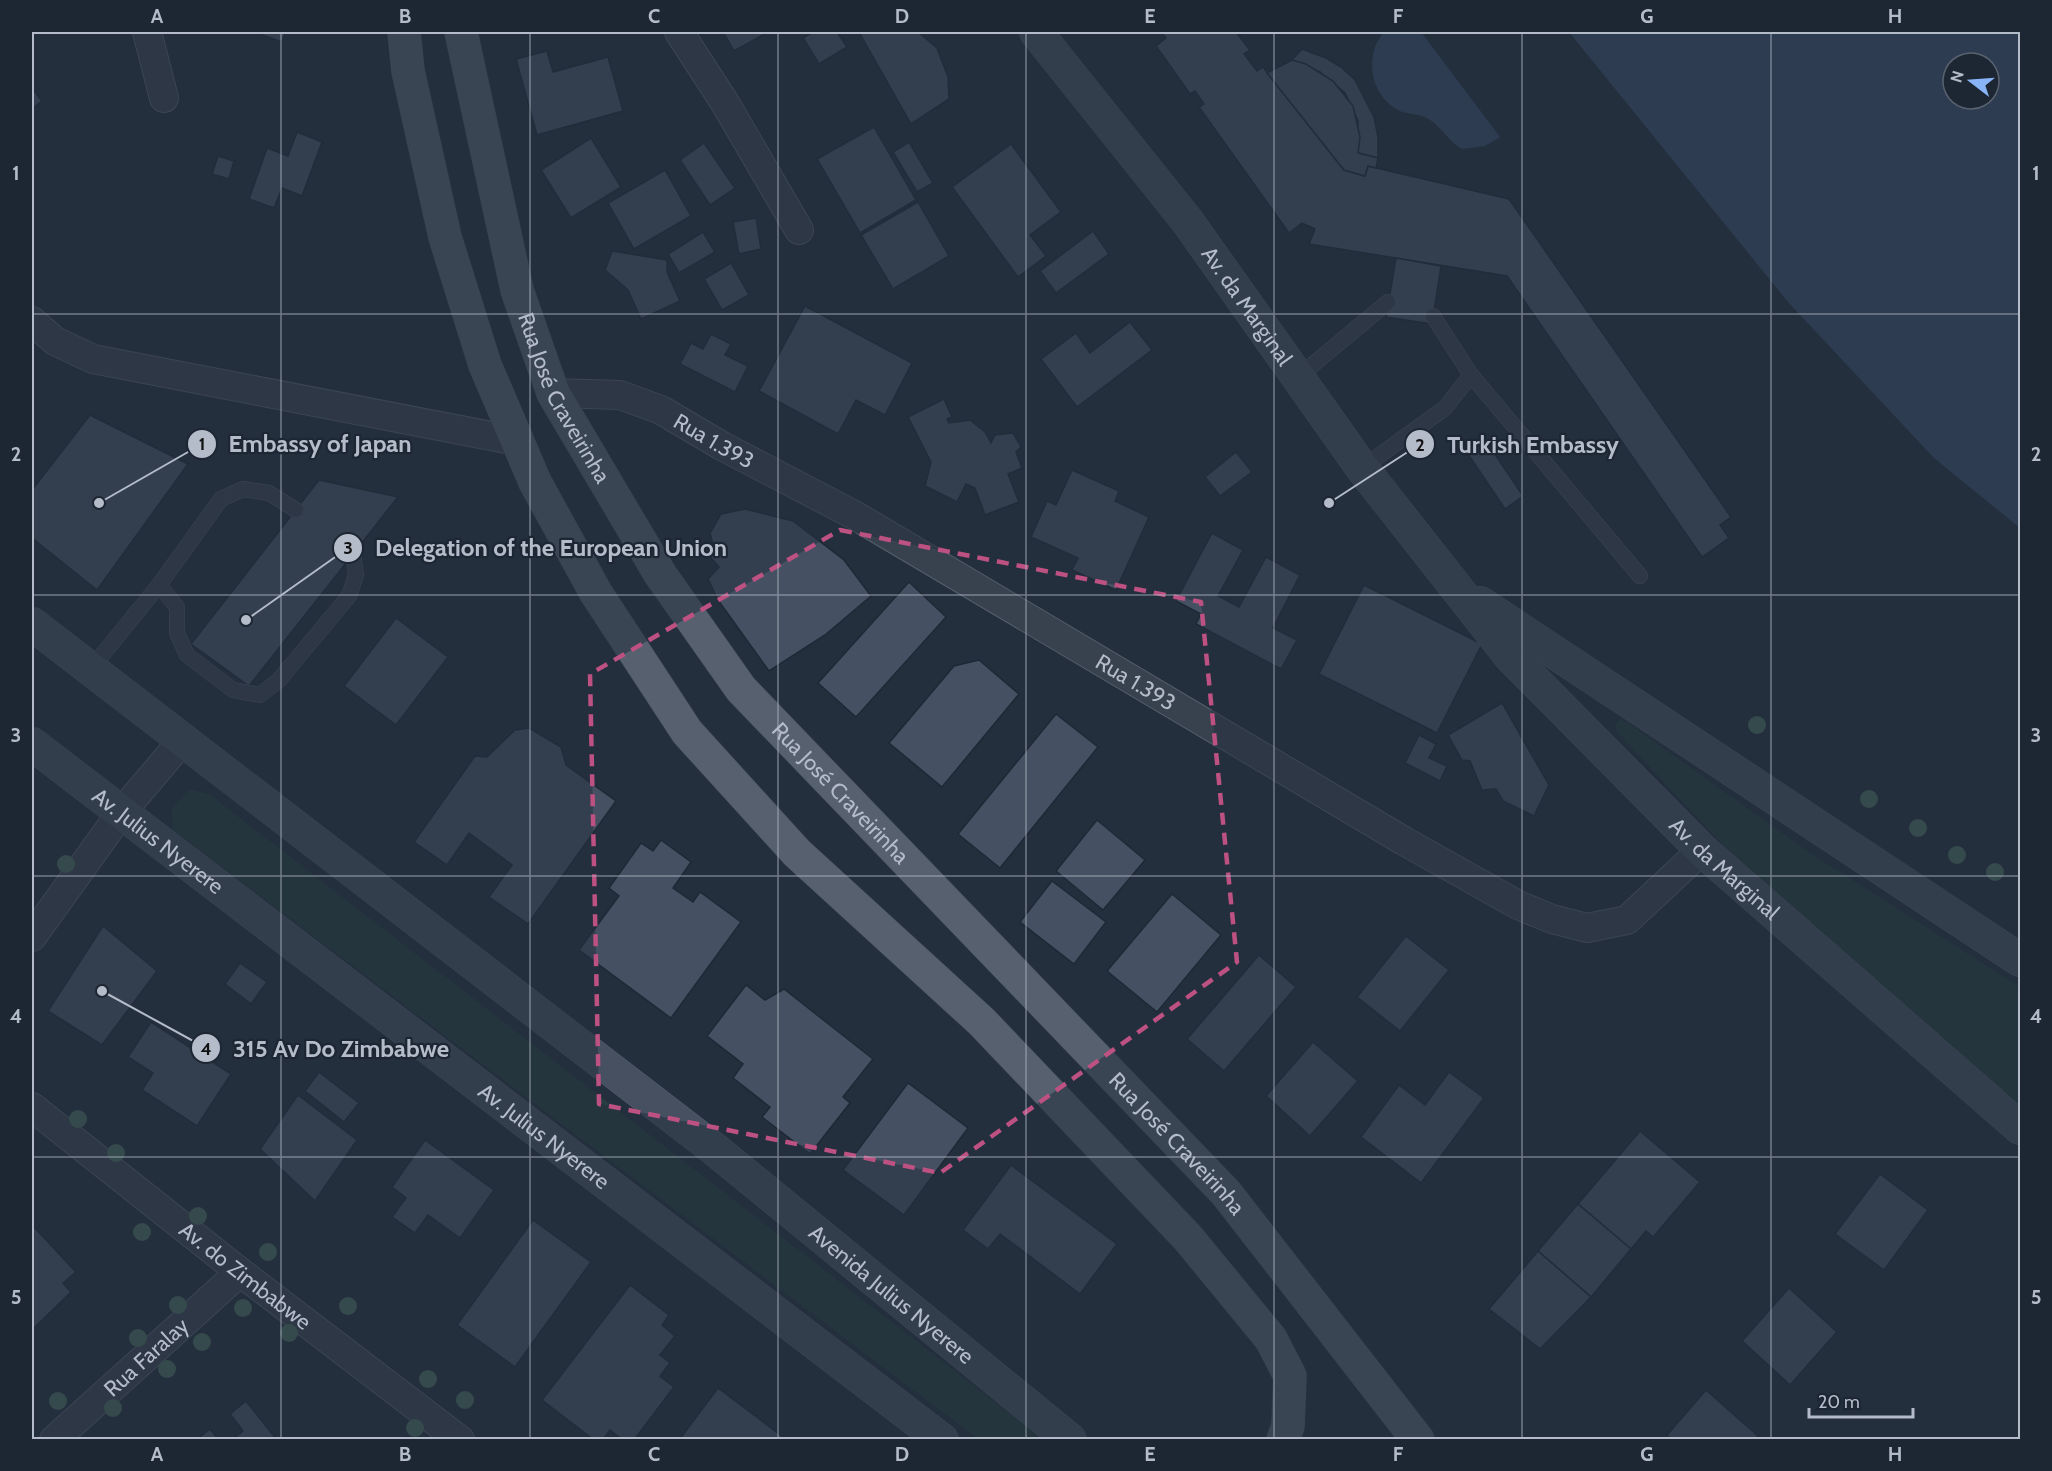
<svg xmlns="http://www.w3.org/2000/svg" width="2052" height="1471" viewBox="0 0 2052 1471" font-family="Cabin,sans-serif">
  <rect width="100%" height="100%" fill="#242f3e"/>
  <g fill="#263c3f">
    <path d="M1620 720 1627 722 1810 853 2020 987V1114L1769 894 1617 732 1615 725Z"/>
    <path d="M189 789 209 794 1043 1439H978L173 830 172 809Z"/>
  </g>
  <g fill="#394c67" fill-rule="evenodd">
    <path d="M1384 32H1421L1500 137 1485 146 1462 149C1448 141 1441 126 1427 118 1418 113 1406 115 1396 109 1370 93 1364 55 1384 32Z"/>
    <path d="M1569 32H2020V528L1934 458 1788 302ZM1953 63H1989V99H1953Z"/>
  </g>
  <g fill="#455162" stroke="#1f2835" stroke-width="1.5">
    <path d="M254 32H286L282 42Z"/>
    <path d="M723 32H768L734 51Z"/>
    <path d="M813 32H837L847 47 819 64 803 38Z"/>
    <path d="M865 32H918L937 48 948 77 949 99 911 124 860 34Z"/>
    <path d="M1161 32H1236L1250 50 1244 54 1257 71 1263 67 1344 170 1365 176 1368 166 1509 199 1731 517 1720 525 1729 538 1702 557 1507 276 1309 244 1315 229 1302 223 1289 233 1199 107 1204 104 1195 91 1190 94 1156 46 1166 38Z"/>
    <path d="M1302 49 1326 58 1341 67 1355 80 1374 117 1378 137V158L1358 153V121L1345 93 1320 72 1292 60Z"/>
    <path d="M547 51 553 72 608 57 623 111 537 135 516 59Z"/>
    <path d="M1292 60 1306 64 1333 81 1353 106 1360 137 1358 153 1378 158 1376 168 1368 166 1365 176 1344 170 1267 73Z"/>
    <path d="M32 88 42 101 32 109Z"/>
    <path d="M874 127 916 200 860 233 817 159Z"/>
    <path d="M297 132 322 142 302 196 282 188 274 208 249 199 267 148 288 156Z"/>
    <path d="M591 138 621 187 571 218 541 170Z"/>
    <path d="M909 142 933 183 917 192 893 152Z"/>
    <path d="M704 143 735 188 710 205 680 160Z"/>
    <path d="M1011 144 1061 212 1030 235 1046 256 1018 277 952 187Z"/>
    <path d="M218 156 234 161 229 179 212 174Z"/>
    <path d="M665 170 691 216 634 249 608 203Z"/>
    <path d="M918 202 949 256 893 289 861 235Z"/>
    <path d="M756 218 761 249 739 254 733 222Z"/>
    <path d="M1093 231 1109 254 1056 293 1040 271Z"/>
    <path d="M703 232 715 252 679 273 668 254Z"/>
    <path d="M612 251 667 260V272L680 301 641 319 628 290 605 270Z"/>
    <path d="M1396 258 1441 266 1432 324 1386 317Z"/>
    <path d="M731 263 749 295 722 310 704 279Z"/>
    <path d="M805 306 912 363 885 415 856 400 838 434 759 391Z"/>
    <path d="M1130 322 1152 350 1077 407 1041 359 1076 333 1090 353Z"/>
    <path d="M711 334 731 344 725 355 748 366 735 392 680 364 691 343 703 349Z"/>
    <path d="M944 399 952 417 947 419 949 423 970 420 985 432 991 443 995 435 1013 433 1021 447 1016 452 1022 468 1008 474 1019 502 985 515 975 488 966 484 957 502 925 486 931 462 908 417Z"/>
    <path d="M90 415 188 464 97 590 32 538V490Z"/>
    <path d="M1482 435 1523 496 1505 509 1464 448Z"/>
    <path d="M1236 452 1252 472 1220 496 1205 477Z"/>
    <path d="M1072 470 1119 491 1115 501 1149 517 1116 590 1072 570 1078 558 1031 537 1047 501 1056 505Z"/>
    <path d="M319 480 398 497 249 686 191 644Z"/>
    <path d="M745 509 793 521 844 560 871 596 825 635 769 671 718 600 708 579 719 567 705 551 713 545 710 533 721 514Z"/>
    <path d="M1212 533 1243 550 1218 596 1239 607 1266 557 1300 575 1273 628 1297 640 1281 669 1196 624 1201 614 1176 601Z"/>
    <path d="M909 582 946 617 856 717 818 683Z"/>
    <path d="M1364 585 1482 644 1437 733 1319 674Z"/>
    <path d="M396 618 448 657 396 725 344 686Z"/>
    <path d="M979 660 1019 694 942 787 889 743 954 666Z"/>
    <path d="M1502 703 1549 785 1534 816 1503 801 1496 789 1482 790 1470 761 1462 760 1448 735Z"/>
    <path d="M1056 714 1098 747 1000 868 958 834Z"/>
    <path d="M529 728 561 747 566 765 616 801 528 924 489 897 512 865 469 833 447 865 414 842 475 756 487 757 515 730Z"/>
    <path d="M1419 735 1436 744 1429 758 1447 766 1440 781 1405 763Z"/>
    <path d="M1097 820 1145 860 1103 910 1056 871Z"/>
    <path d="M661 840 691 862 673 888 693 902 700 892 741 922 671 1018 579 950 619 896 609 888 641 843 653 851Z"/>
    <path d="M1052 881 1106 922 1074 964 1020 922Z"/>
    <path d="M1172 894 1221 935 1157 1012 1107 971Z"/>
    <path d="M103 926 157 971 102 1045 48 1011Z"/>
    <path d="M1406 936 1449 970 1400 1031 1357 997Z"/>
    <path d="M1259 955 1296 987 1224 1071 1187 1039Z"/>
    <path d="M240 963 267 982 251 1004 225 984Z"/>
    <path d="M746 985 765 1000 784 989 873 1059 843 1097 850 1103 810 1154 762 1117 770 1107 733 1078 743 1064 707 1036Z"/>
    <path d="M151 1022 231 1074 197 1126 142 1090 153 1073 128 1057Z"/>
    <path d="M1313 1042 1358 1081 1310 1136 1266 1096Z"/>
    <path d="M319 1072 359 1103 344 1122 305 1091Z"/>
    <path d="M1449 1072 1484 1098 1421 1183 1361 1137 1399 1085 1425 1105Z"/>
    <path d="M908 1083 968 1128 904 1215 843 1170Z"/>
    <path d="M298 1095 357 1140 315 1201 260 1149Z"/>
    <path d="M1640 1131 1700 1182 1653 1237 1646 1231 1631 1249 1578 1204Z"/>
    <path d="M425 1140 494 1190 460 1238 428 1215 415 1233 392 1217 406 1198 392 1187Z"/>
    <path d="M1011 1165 1117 1244 1080 1294 1000 1234 988 1249 963 1230Z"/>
    <path d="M1880 1174 1928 1210 1884 1270 1835 1234Z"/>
    <path d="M1578 1204 1631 1249 1591 1297 1538 1251Z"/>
    <path d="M533 1220 591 1262 515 1367 457 1325Z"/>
    <path d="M34 1227 76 1272 63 1283 71 1292 32 1330V1230Z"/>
    <path d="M1538 1251 1591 1297 1540 1349 1489 1309Z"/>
    <path d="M630 1285 669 1315 662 1325 675 1336 660 1355 670 1363 660 1376 674 1387 634 1440H623L610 1430 603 1440H594L542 1400Z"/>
    <path d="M1789 1288 1837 1332 1790 1385 1742 1341Z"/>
    <path d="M718 1388 783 1437 782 1440H679Z"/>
    <path d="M1706 1390 1758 1436 1755 1440H1672L1667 1435Z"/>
    <path d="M246 1401 277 1440H232L243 1431 230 1414Z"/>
    <path d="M210 1429 219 1440H196Z"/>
  </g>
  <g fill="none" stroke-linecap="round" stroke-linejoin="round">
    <defs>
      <g id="service">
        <path d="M1433 316 1471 375"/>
        <path d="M1298 377 1388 302"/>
        <path d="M1362 468 1445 408 1471 375 1640 576"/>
        <path d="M159 585 177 607V633L187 655 233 690 260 695 279 680 349 596 356 575 353 553"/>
        <path d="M90 670 159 585 221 499 243 489 269 493 296 510"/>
      </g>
      <g id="minor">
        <path d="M147 32 164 98"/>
        <path d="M679 32 725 103 799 230"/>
        <path d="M32 321 55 341 93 359 517 441"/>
        <path id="s1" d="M553 393 620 395 661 410 722 446 856 516 1404 841 1518 905 1552 919 1587 928 1627 920 1702 850"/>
        <path d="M32 937 121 813 182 741"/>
        <path id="s2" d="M32 1107 240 1272 460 1440"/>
        <path id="s3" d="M54 1440 240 1272"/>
      </g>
      <g id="secondary">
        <path id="s4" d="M1036 32 1188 222 1362 468 1510 656 1702 850 2020 1128"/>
        <path d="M1480 603 2020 960"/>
        <path id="s5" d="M32 624 713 1148 1070 1440"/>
        <path id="s6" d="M32 744 942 1440"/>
      </g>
      <g id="primary">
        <path d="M404 32 408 71 445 237 485 365 535 482 596 593 687 732 797 853 982 1022 1188 1238 1271 1339 1290 1376 1288 1426 1283 1440"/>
        <path id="s7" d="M461 32 517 290 553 393 660 574 741 689 1226 1193 1418 1440"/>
      </g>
    </defs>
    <use href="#service" stroke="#565f6c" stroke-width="16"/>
    <use href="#minor" stroke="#565f6c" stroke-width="30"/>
    <use href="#secondary" stroke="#565f6c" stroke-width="34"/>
    <use href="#primary" stroke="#414a57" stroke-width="34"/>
    <use href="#service" stroke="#38414e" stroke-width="15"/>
    <use href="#minor" stroke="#38414e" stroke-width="28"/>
    <use href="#secondary" stroke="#465061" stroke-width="33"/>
    <use href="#primary" stroke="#56606e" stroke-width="33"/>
  </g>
  <g fill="#4b6a5d">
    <circle cx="1757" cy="725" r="9"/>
    <circle cx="1869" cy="799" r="9"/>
    <circle cx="1918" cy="828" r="9"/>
    <circle cx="1957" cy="855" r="9"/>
    <circle cx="66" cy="864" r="9"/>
    <circle cx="1995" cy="872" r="9"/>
    <circle cx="78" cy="1119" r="9"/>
    <circle cx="116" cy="1153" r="9"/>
    <circle cx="198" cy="1216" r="9"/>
    <circle cx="142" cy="1232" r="9"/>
    <circle cx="268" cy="1252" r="9"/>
    <circle cx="178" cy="1305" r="9"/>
    <circle cx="348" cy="1306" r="9"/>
    <circle cx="243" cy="1308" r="9"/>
    <circle cx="289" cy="1333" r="9"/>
    <circle cx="138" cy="1338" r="9"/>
    <circle cx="202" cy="1342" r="9"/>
    <circle cx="167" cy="1369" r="9"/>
    <circle cx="428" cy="1379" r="9"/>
    <circle cx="465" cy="1400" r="9"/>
    <circle cx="58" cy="1401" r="9"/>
    <circle cx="113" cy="1408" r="9"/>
    <circle cx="415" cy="1428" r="9"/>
  </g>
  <path d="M0 0H2052V1471H0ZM840 530 1201 602 1237 962 940 1173 599 1104 590 674Z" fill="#242f3e" fill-opacity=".55" fill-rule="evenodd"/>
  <path fill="none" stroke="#bd5182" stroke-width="4.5" stroke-dasharray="12 8" stroke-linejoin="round" d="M840 530 1201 602 1237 962 940 1173 599 1104 590 674Z"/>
  <path fill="none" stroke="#b4bcc9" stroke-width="1.5" stroke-opacity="0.55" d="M281 32V1440M530 32V1440M778 32V1440M1026 32V1440M1274 32V1440M1522 32V1440M1771 32V1440M32 314H2020M32 595H2020M32 876H2020M32 1157H2020"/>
  <g text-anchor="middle" stroke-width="4.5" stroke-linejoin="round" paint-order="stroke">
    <g font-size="22" fill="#b4bcc9" stroke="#1d2633">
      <text dy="8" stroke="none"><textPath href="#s4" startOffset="346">Av. da Marginal</textPath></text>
      <text dy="8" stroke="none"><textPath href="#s7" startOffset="382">Rua José Craveirinha</textPath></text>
      <text dy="8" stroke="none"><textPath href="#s1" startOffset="172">Rua 1.393</textPath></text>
      <text dy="8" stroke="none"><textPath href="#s1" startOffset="658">Rua 1.393</textPath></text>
      <text dy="8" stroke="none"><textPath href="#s7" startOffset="868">Rua José Craveirinha</textPath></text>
      <text dy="8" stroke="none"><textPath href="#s6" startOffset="159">Av. Julius Nyerere</textPath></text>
      <text dy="8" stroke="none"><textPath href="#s4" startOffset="1086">Av. da Marginal</textPath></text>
      <text dy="8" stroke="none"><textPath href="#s6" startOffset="645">Av. Julius Nyerere</textPath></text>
      <text dy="8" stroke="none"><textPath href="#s7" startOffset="1354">Rua José Craveirinha</textPath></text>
      <text dy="8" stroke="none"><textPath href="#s2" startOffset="272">Av. do Zimbabwe</textPath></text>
      <text dy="8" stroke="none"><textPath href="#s5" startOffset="1090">Avenida Julius Nyerere</textPath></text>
      <text dy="8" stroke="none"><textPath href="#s3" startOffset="124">Rua Faralay</textPath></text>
    </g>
  </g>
  <path fill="none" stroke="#b4bcc9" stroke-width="2" d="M99 503L202 444M1329 503L1420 444M246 620L348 548M102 991L206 1048"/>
  <g fill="#b4bcc9" stroke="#1d2633" stroke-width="2">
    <circle cx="99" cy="503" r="6"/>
    <circle cx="1329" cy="503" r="6"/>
    <circle cx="246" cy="620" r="6"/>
    <circle cx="102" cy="991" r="6"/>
    <circle cx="202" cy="444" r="15"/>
    <circle cx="1420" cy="444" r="15"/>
    <circle cx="348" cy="548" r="15"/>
    <circle cx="206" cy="1048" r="15"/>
  </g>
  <g font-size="18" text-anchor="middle" font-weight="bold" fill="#111">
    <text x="202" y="450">1</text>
    <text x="1420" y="451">2</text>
    <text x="348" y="554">3</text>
    <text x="206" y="1055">4</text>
  </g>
  <g font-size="24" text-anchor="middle" font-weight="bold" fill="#b4bcc9" stroke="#1d2633" stroke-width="4.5" stroke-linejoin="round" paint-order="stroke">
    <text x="320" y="452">Embassy of Japan</text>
    <text x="1533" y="453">Turkish Embassy</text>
    <text x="551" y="556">Delegation of the European Union</text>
    <text x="341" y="1057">315 Av Do Zimbabwe</text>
  </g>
  <rect width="2052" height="1471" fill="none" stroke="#1d2633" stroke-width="66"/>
  <g transform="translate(1971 81) rotate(287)"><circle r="28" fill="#1d2633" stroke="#59626f" stroke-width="1.5"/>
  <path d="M0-4.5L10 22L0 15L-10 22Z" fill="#8ab4f8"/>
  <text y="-9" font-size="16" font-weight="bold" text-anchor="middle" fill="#b4bcc9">N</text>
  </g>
  <path d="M1809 1408v9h104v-9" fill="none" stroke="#b4bcc9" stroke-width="3"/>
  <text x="1818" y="1408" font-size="18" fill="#b4bcc9" stroke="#1d2633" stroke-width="4.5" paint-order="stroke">20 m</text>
  <rect x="33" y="33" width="1986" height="1405" fill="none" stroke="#b4bcc9" stroke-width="2"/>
  <g font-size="20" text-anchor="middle" font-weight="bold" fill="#b4bcc9">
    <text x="157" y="23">A</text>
    <text x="405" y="23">B</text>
    <text x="654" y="23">C</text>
    <text x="902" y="23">D</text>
    <text x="1150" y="23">E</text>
    <text x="1398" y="23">F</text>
    <text x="1647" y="23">G</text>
    <text x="1895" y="23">H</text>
    <text x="16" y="180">1</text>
    <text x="2036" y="180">1</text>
    <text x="16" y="461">2</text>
    <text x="2036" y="461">2</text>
    <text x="16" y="742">3</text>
    <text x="2036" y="742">3</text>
    <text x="16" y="1023">4</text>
    <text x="2036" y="1023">4</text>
    <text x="16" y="1304">5</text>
    <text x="2036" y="1304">5</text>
    <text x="157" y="1461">A</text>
    <text x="405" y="1461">B</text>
    <text x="654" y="1461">C</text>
    <text x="902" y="1461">D</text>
    <text x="1150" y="1461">E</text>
    <text x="1398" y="1461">F</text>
    <text x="1647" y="1461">G</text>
    <text x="1895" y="1461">H</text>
  </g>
</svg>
